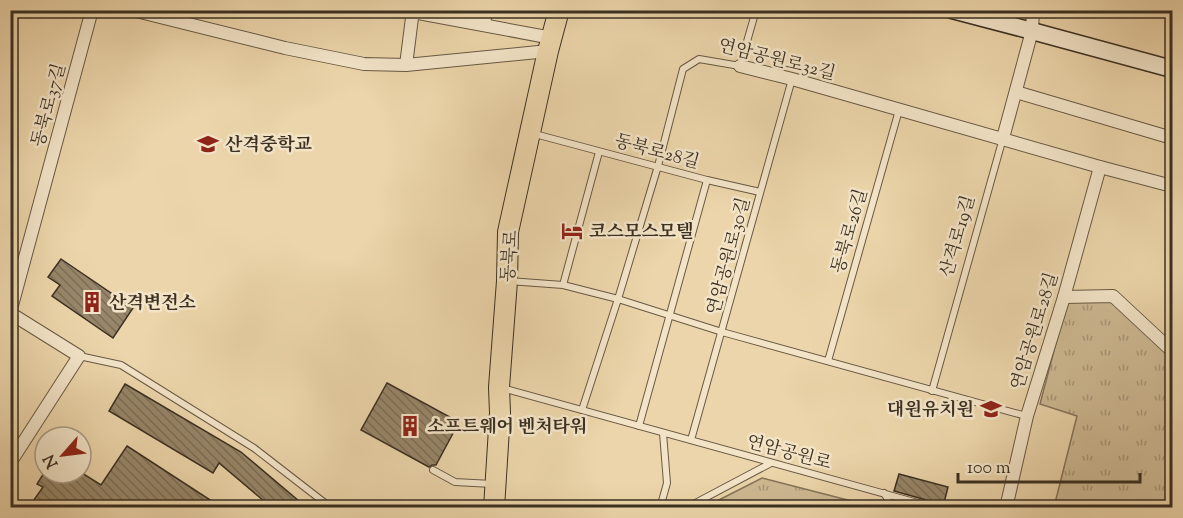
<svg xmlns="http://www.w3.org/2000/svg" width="1183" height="518" viewBox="0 0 1183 518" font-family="'Sorts Mill Goudy','Noto Serif KR',serif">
  <defs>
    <pattern id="park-tufts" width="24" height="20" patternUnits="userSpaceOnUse" patternTransform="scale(1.5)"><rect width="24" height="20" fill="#ceb993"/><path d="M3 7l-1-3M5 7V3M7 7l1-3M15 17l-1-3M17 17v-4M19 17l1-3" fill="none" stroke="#a89778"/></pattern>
    <pattern id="building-back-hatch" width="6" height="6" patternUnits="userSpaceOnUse" patternTransform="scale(1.5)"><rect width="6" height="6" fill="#978669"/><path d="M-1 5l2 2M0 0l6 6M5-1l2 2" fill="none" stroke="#7c6e56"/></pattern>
  </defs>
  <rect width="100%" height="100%" fill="#ecd5aa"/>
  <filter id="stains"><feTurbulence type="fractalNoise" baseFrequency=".00333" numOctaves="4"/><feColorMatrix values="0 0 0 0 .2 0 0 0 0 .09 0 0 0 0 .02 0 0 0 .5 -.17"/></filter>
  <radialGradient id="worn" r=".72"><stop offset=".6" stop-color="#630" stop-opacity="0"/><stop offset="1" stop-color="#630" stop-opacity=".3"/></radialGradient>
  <g fill="url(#park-tufts)" stroke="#84745a" stroke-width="1.5">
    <path d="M1067 301H1112L1172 355V507H1054L1077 416 1040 404Z"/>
    <path d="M762 478 871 506 874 507H705Z"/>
  </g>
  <g fill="url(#building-back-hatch)" stroke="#3b3022" stroke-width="1.5">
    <path d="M61 259 133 308 113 338 52 296 60 285 48 277Z"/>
    <path d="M387 383 459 422 436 465H432L429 467 361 430Z"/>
    <path d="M125 384 241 452 306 507H271L219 463 213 473 109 411Z"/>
    <path d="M127 446 221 507H29L43 487 37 484 44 473H82L101 485Z"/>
    <path d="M899 474 948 487 943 507H941L937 503 894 491Z"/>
  </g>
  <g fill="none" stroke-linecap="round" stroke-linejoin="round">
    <defs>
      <g id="lane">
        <path d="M531 133 707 180 760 192"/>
        <path d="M509 281 563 285 618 299 722 332 1026 416"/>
        <path d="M563 285 599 152"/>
        <path d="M79 356 121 365 254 448 325 503 328 508"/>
        <path d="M828 361 899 110"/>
        <path d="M502 388 936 508"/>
        <path d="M932 391 1003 138"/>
        <path d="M582 410 618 299 658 166 683 69 699 59 740 66 756 10"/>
        <path d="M639 426 707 180"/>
        <path d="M691 440 792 79"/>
        <path d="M433 470 455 482 492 484"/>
        <path d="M884 493 893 508"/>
        <path d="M660 508 667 483 663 433"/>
        <path d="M686 508 771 463"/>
      </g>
      <g id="street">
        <path d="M132 10 285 48 364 64 406 65 548 51"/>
        <path d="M413 12 552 38"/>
        <path d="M484 25 486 10"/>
        <path d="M406 65 413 10"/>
        <path d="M740 66 792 79 1100 167 1172 186"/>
        <path d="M1016 92 1172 138"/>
        <path d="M1003 138 1032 31 1033 10"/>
        <path d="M1064 297 1113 296 1172 351"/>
        <path d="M10 313 92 10"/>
        <path d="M10 313 79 356 10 463"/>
        <path d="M1006 508 1027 416 1064 297 1100 167"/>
      </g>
      <path id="secondary" d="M952 10 1032 31 1172 69"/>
      <path id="primary" d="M494 508 500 413 499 387 507 281 508 232 548 51 559 10"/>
    </defs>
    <use href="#lane" stroke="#675944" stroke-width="8"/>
    <use href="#street" stroke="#675944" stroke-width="14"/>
    <use href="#secondary" stroke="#3b3022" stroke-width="19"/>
    <use href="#primary" stroke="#3b3022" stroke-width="22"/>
    <use href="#lane" stroke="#f3e4c8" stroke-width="6"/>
    <use href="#street" stroke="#f3e4c8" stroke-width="12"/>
    <use href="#secondary" stroke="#f3e4c8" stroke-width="16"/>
    <use href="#primary" stroke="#ecd5aa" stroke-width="20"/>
  </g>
  <defs>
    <symbol id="school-bare" viewBox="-9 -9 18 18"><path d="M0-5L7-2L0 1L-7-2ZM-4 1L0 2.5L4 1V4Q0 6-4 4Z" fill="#8f2418" stroke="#f3e4c8" stroke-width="2.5" paint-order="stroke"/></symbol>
    <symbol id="hotel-bare" viewBox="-9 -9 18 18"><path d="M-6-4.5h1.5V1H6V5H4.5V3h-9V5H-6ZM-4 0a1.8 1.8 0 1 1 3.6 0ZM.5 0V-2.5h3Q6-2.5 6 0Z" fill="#8f2418" stroke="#f3e4c8" stroke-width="2.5" paint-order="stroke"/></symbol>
    <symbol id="building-bare" viewBox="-9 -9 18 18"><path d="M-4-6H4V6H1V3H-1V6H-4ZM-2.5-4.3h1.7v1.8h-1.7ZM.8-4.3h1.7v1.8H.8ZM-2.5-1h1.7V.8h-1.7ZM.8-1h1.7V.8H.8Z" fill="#8f2418" stroke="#f3e4c8" stroke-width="2.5" paint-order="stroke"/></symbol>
  </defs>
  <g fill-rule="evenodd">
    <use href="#school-bare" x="193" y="129" width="30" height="30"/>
    <use href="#hotel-bare" x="557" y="216" width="30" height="30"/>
    <use href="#building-bare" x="77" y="287" width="30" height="30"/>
    <use href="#school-bare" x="976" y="394" width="30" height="30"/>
    <use href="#building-bare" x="395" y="411" width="30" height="30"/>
  </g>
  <g text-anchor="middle" stroke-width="5" stroke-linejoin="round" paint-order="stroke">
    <g font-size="18" fill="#3b3022" stroke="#f3e4c8">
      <text transform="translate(777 59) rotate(14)" y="6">연암공원로32길</text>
      <text transform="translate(48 105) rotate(-75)" y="6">동북로37길</text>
      <text transform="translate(657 151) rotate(15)" y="6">동북로28길</text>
      <text transform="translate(849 231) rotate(-74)" y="6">동북로26길</text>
      <text transform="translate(957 236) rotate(-74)" y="6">산격로19길</text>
      <text transform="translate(509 256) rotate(-86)" y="6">동북로</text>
      <text transform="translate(728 256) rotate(-75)" y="6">연암공원로30길</text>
      <text transform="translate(1034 331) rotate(-73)" y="6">연암공원로28길</text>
      <text transform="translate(789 452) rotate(15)" y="6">연암공원로</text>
    </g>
    <g font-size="18" font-weight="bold" fill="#3b3022" stroke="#f3e4c8" text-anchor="start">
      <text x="225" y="150">산격중학교</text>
      <text x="589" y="237">코스모스모텔</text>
      <text x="109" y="308">산격변전소</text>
      <text x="974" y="415" text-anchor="end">대원유치원</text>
      <text x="427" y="432">소프트웨어 벤처타워</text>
    </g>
  </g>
  <rect width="1183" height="518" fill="none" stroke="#ecd5aa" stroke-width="36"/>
  <rect x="12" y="12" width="1159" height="494" fill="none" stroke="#3b3022" stroke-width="3"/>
  <rect x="18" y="18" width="1147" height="482" fill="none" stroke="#3b3022" stroke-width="1.5"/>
  <g transform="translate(63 455) rotate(242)"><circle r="28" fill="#f3e4c8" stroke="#a99c86" stroke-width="1.5"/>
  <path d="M0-4.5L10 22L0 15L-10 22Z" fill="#8f2418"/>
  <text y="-9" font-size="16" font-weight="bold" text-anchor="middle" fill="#3b3022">N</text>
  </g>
  <path d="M958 473v9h182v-9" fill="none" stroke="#3b3022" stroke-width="3"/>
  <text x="967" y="473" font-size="18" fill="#3b3022" stroke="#f3e4c8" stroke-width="4.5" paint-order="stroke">100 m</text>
  <rect width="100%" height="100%" filter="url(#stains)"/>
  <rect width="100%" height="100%" fill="url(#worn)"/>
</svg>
